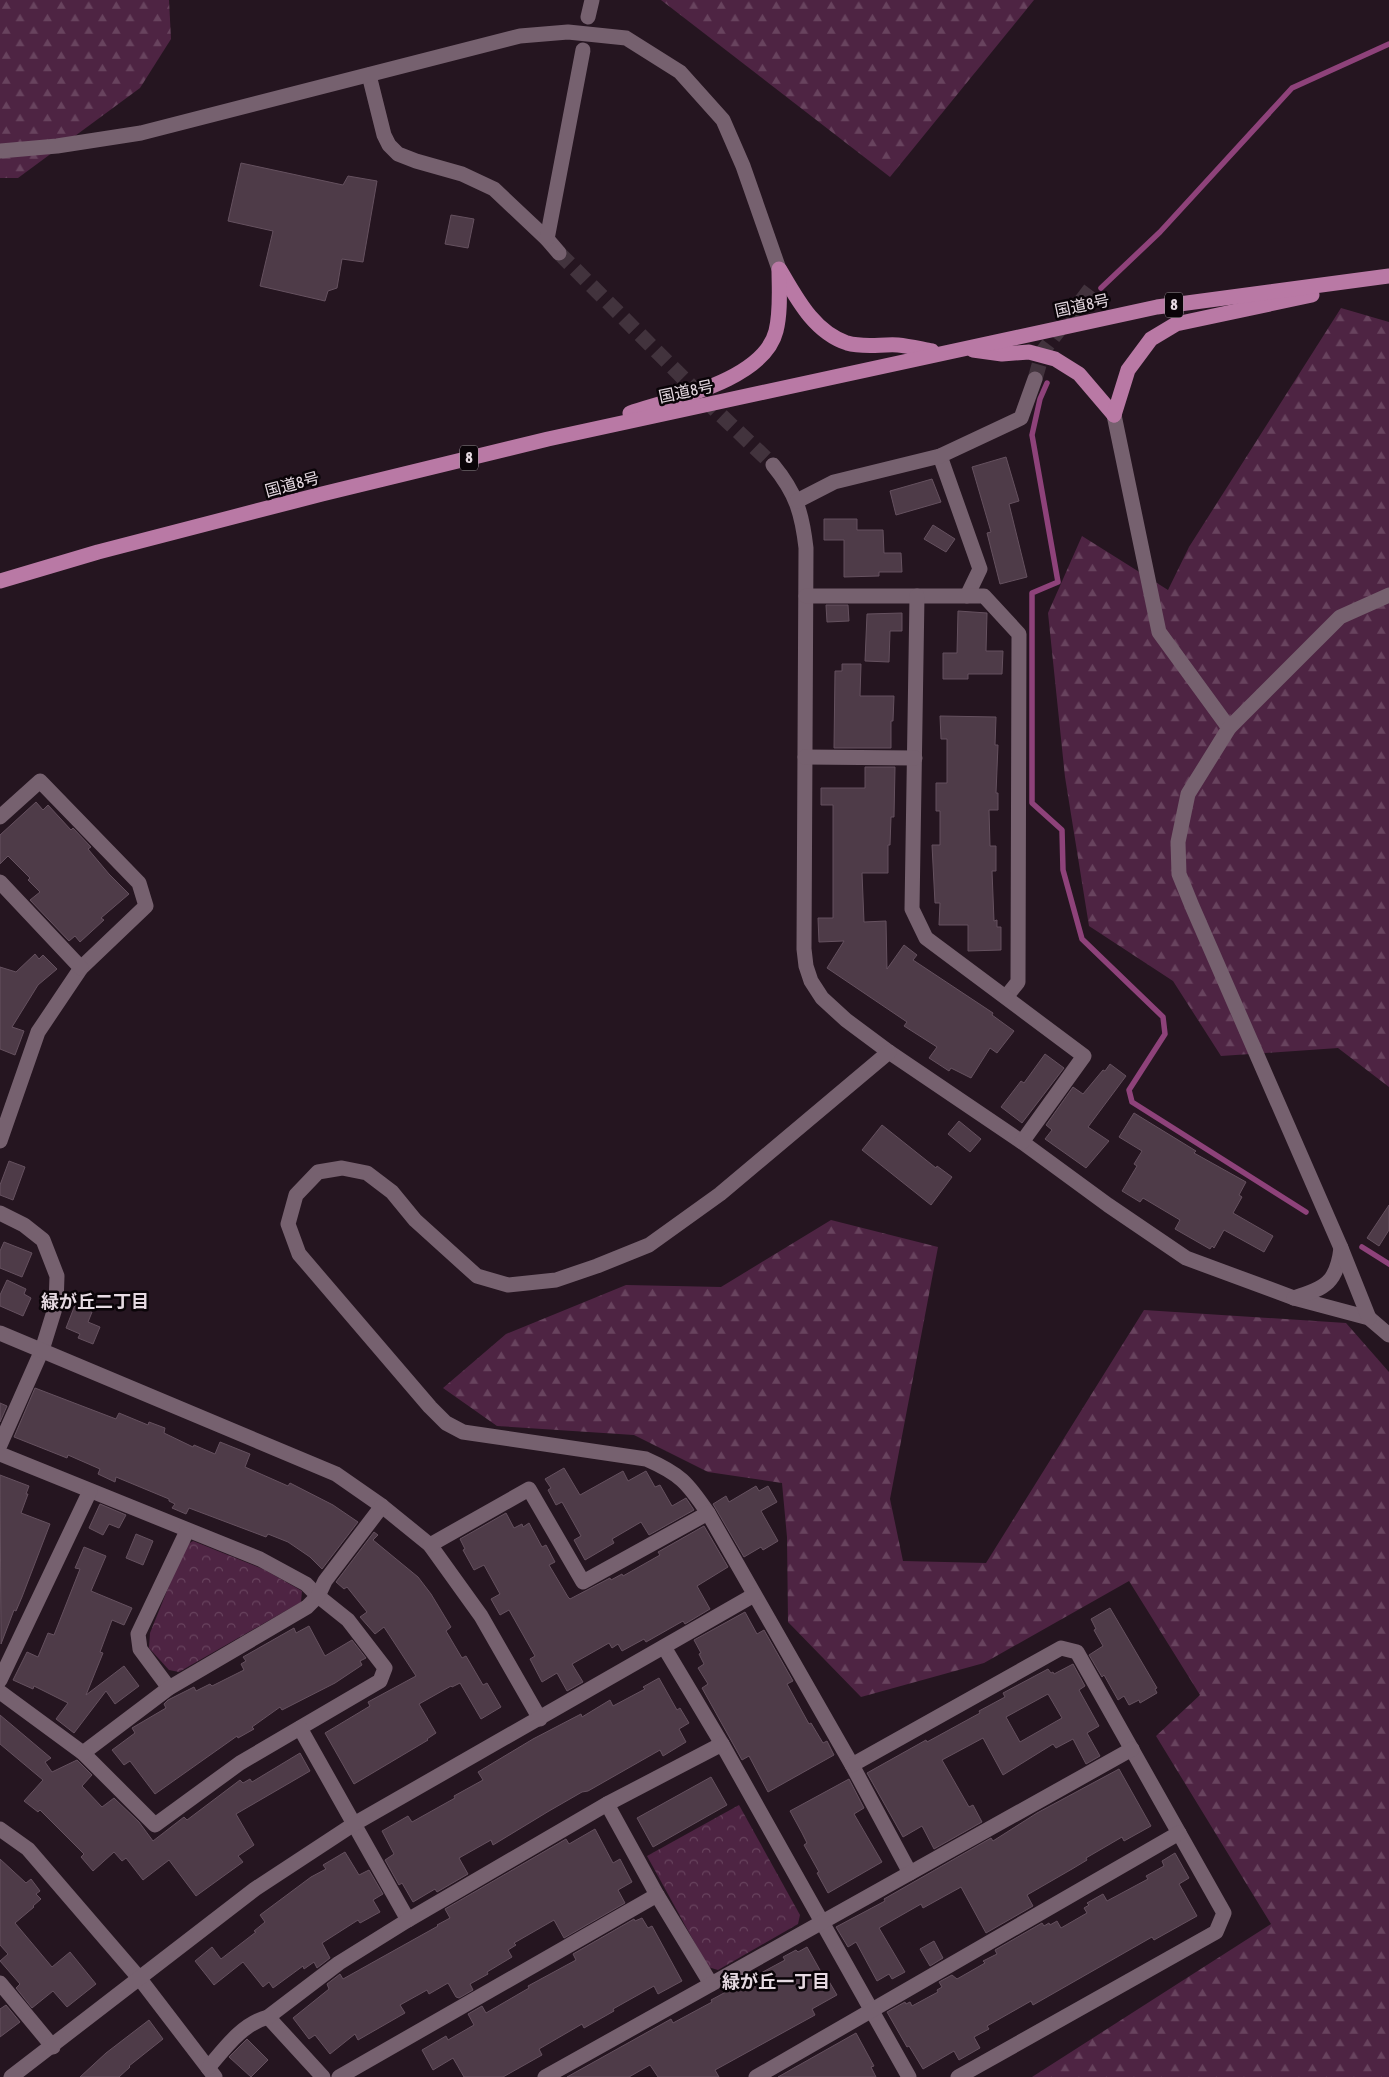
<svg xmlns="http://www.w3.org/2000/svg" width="1389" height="2077" viewBox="0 0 1389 2077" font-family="'Asap Condensed','Noto Sans JP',sans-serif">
  <defs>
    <pattern id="forest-firs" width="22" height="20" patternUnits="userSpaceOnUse" patternTransform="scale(1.25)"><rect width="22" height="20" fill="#4e2443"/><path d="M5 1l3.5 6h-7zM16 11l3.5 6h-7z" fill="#68435e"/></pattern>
    <pattern id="park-crowns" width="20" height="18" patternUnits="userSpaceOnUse" patternTransform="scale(1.25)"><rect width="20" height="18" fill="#4e2443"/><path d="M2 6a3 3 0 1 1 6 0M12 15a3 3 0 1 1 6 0" fill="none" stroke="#68435e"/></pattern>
  </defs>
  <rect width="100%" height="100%" fill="#251520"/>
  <g fill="url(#forest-firs)">
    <path d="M0 0H169L171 39 140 88 18 178H0Z"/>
    <path d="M661 0H1034L890 177Z"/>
    <path d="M1341 308 1389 322V1087L1338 1048 1221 1056 1173 981 1089 926 1065 777 1048 613 1082 536 1168 590 1189 547Z"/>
    <path d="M831 1220 938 1247 890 1499 903 1561 986 1563 1144 1310 1346 1323 1389 1372V2077H1032L1271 1924 1156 1736 1200 1695 1129 1581 984 1663 861 1697 788 1622 787 1537 782 1483 708 1472 634 1435 497 1426 443 1388 506 1334 626 1285 721 1287Z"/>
  </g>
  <g fill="url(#park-crowns)">
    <path d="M193 1541 263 1569 302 1591 301 1602 179 1672 169 1670 149 1648 150 1633 185 1546Z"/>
    <path d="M739 1805 800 1915 798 1924 718 1970 708 1967 647 1856Z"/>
  </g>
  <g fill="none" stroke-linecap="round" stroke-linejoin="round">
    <g stroke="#8e427a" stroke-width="5.5">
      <path d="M1101 288 1160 232 1292 88 1389 44"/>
      <path d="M1047 383 1040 399 1032 435 1058 582 1032 593V803L1062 830 1063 870 1082 939 1163 1017 1165 1034 1129 1090 1132 1102 1306 1212"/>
      <path d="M1362 1247 1389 1264"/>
    </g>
  </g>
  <g fill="#4e3b48" stroke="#65515f" fill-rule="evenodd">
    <path d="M241 163 343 185 348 176 377 181 363 262 342 259 337 288 328 291 325 301 260 286 273 231 228 221Z"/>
    <path d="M451 215 474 219 468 248 445 244Z"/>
    <path d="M1006 457 1019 501 1009 504 1027 577 1000 584 987 533 991 532 972 467Z"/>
    <path d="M932 479 941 502 896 515 890 491Z"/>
    <path d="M824 519H857V530H883L884 553H901L902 572H879V576L844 577V540H824Z"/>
    <path d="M933 525 955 539 946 552 924 539Z"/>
    <path d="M826 605H848L849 621 827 622Z"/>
    <path d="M958 611 987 613 986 651H1003L1002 674H968V679H943V653H957Z"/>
    <path d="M902 613V631H890L889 662 865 661 867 614Z"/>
    <path d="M842 664H861L860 696H894L893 721H891V748H834L835 671H842Z"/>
    <path d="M940 716 996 717 995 745H998L996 793H998V810H989L990 846H996V871H992L994 921 997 920V927H1001V950L968 951V925H939L940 903H935L932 845H940V811H936V783H947V739H941Z"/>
    <path d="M865 767H895L894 817H891L890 845H888V873H862L864 922 886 921 887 969 904 945 917 955 913 960 993 1013 992 1015 1014 1031 997 1053 990 1048 971 1078 951 1068 949 1071 929 1058 937 1047 904 1026 907 1022 827 968 844 941 819 942 818 918H833V805H821V788H865Z"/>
    <path d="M36 802 43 810 48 805 71 830 73 828 91 847 88 849 109 874 129 894 101 918 104 920 80 942 75 936 69 941 30 900 40 892 28 880 30 878 8 856 0 864V835Z"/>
    <path d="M35 954 39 959 43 955 57 969 38 985 12 1027 24 1031 15 1055 0 1049V967L16 972Z"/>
    <path d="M1045 1054 1064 1068 1022 1123 1001 1107 1021 1081 1024 1083Z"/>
    <path d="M1110 1064 1126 1076 1088 1127 1109 1141 1086 1168 1045 1139 1052 1130 1046 1125 1073 1087 1083 1094 1103 1070 1105 1071Z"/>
    <path d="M1134 1113 1196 1151 1194 1153 1246 1182 1239 1195 1242 1197 1233 1213 1273 1236 1264 1252 1224 1230 1214 1248 1212 1246 1210 1249 1175 1229 1180 1220 1143 1198 1140 1202 1122 1191 1137 1166 1134 1164 1142 1151 1119 1137Z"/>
    <path d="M959 1121 981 1139 970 1152 948 1134Z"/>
    <path d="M882 1125 936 1168 937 1166 952 1177 931 1205 862 1150Z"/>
    <path d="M9 1161 25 1167 13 1200 0 1195V1185Z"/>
    <path d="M1389 1205V1230L1379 1246 1367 1238Z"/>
    <path d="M4 1242 32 1253 22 1277 0 1268V1251Z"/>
    <path d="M7 1280 26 1289 24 1294 31 1298 23 1316 0 1306V1295Z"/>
    <path d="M75 1305 92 1312 88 1322 100 1327 93 1344 78 1338 80 1334 66 1328Z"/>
    <path d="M35 1388 116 1419 119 1413 148 1425 149 1422 165 1428 164 1433 193 1447 194 1445 215 1454 220 1442 250 1454 245 1467 288 1486 290 1483 333 1505 358 1522 322 1569 310 1557 288 1542 268 1534 266 1537 189 1508 186 1514 172 1508 175 1504 169 1501V1499L116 1477 115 1482 98 1474 100 1469 68 1455 67 1458 14 1437Z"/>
    <path d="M0 1403 7 1406 0 1422Z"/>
    <path d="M564 1468 580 1495 623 1471 628 1481 646 1471 655 1487 660 1485 672 1506 686 1498 694 1510 649 1535 641 1522 612 1539 614 1543 585 1560 574 1540 581 1536 562 1502 556 1505 548 1490 551 1488 545 1479Z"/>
    <path d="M0 1475 29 1486 26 1494H28L21 1513 50 1524 22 1597 16 1611 14 1610 1 1644Z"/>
    <path d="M756 1486 759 1491 768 1486 777 1502 761 1511 778 1541 763 1550 761 1547 744 1557 713 1504 726 1496 729 1502Z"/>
    <path d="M100 1504 126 1515 119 1528 109 1524 103 1535 89 1528Z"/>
    <path d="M506 1513 514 1528 522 1524 523 1527 529 1523 542 1547 546 1545 555 1562 549 1565 568 1597 570 1599 610 1578 611 1580 622 1574 623 1576 660 1555 658 1552 704 1526 728 1567 697 1586 710 1609 685 1624 683 1621 646 1642 644 1639 622 1651 618 1644 612 1648 609 1643 572 1664 583 1682 567 1691 557 1673 542 1682 530 1659 535 1656 509 1610 500 1615 491 1599 500 1594 484 1565 474 1570 463 1550 465 1549 460 1539Z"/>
    <path d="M374 1532 378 1535 373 1540 418 1577 431 1594 451 1627 446 1631 462 1658 466 1656 483 1685 487 1683 501 1707 481 1719 460 1683 452 1687 451 1686 419 1704 436 1733 427 1739 428 1740 354 1784 325 1733 370 1706 368 1702 416 1676 384 1627 375 1634 360 1617 367 1612 347 1587 344 1589 336 1582Z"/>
    <path d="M136 1534 153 1541 143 1565 126 1558Z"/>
    <path d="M84 1547 106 1556 91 1591 132 1608 124 1625 112 1620 100 1652 103 1653 86 1695 124 1666 139 1686 115 1704 106 1691 74 1733 56 1719 68 1703 34 1686 33 1689 13 1680 27 1652 38 1657 48 1633 54 1635 80 1569 75 1568Z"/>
    <path d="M1110 1608 1157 1688 1155 1689 1157 1693 1140 1703 1139 1700 1129 1705 1124 1696 1118 1700 1104 1675 1102 1677 1089 1655 1103 1646 1094 1630 1096 1629 1091 1619Z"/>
    <path d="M745 1612 757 1634 764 1630 793 1681 787 1684 809 1724 811 1723 823 1743 827 1741 834 1755 768 1792 749 1756 742 1760 702 1688 708 1684 698 1668 704 1664 699 1654 701 1653 694 1640Z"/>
    <path d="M309 1626 325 1656 352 1640 366 1658 360 1661 362 1665 335 1683 282 1710 280 1707 252 1727 254 1729 238 1738 237 1736 155 1794 130 1761 124 1765 112 1750 135 1733 132 1728 166 1708 164 1704 168 1700 194 1687 196 1691 210 1684 212 1686 244 1670 241 1664 246 1661 243 1657 294 1628 296 1633Z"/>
    <path d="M1073 1664 1085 1686 1079 1690 1099 1726 1087 1733 1100 1756 1086 1764 1073 1739 1056 1748 1053 1744 1003 1775 983 1738 942 1760 969 1807 973 1805 982 1822 934 1849 922 1826 903 1837 867 1773 926 1740 927 1742 980 1713 979 1711 1005 1697 1003 1693 1048 1669 1051 1673 1053 1672 1054 1674ZM1048 1694 1062 1718 1020 1742 1006 1717Z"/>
    <path d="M659 1678 677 1710 680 1708 689 1723 679 1729 686 1742 663 1756 660 1750 588 1791 582 1792 549 1811 493 1845 491 1840 459 1858 468 1874 437 1892 435 1889 413 1902 402 1883 399 1885 385 1860 394 1854 382 1831 408 1816 412 1822 455 1798 454 1796 483 1780 478 1772 533 1739 581 1714 582 1717 610 1700 613 1706 645 1689 643 1687Z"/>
    <path d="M0 1715 51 1758 45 1762 52 1772 77 1760 92 1775 82 1786 102 1807 114 1798 139 1822 153 1841 184 1817 187 1820 240 1780 243 1783 250 1779 252 1782 300 1753 310 1771 236 1814 254 1845 238 1856 243 1862 196 1896 169 1860 143 1880 126 1858 122 1861 114 1852 93 1871 81 1857 84 1854 40 1810 38 1812 24 1801 43 1780 0 1744Z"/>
    <path d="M1119 1769 1151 1826 1124 1841 1122 1837 1086 1858 1087 1860 1072 1869 1027 1895 1033 1906 986 1933 961 1887 923 1908 921 1904 879 1928 905 1972 892 1979 889 1974 877 1981 856 1942 848 1947 836 1927 885 1901 884 1899 905 1887 991 1838 993 1841 1037 1813Z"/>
    <path d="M711 1777 727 1805 653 1847 637 1818Z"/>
    <path d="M849 1779 864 1808 854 1814 882 1862 828 1893 817 1873 819 1872 804 1845 807 1843 802 1833 790 1811Z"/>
    <path d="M595 1829 613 1863 620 1859 632 1882 618 1890 625 1903 564 1938 554 1920 514 1943 516 1945 508 1950 512 1957 487 1972 488 1974 470 1984 473 1990 459 1998 456 1997 448 1983 429 1994 427 1990 400 2005 405 2013 358 2040 355 2034 330 2054 315 2035 309 2039 293 2018 329 1989 327 1984 340 1974 343 1979 438 1926 437 1925 450 1918 445 1909 566 1839 569 1844Z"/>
    <path d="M345 1852 359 1875 369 1870 383 1894 373 1900 380 1912 360 1923 358 1920 322 1943 330 1958 317 1968 314 1962 304 1969 303 1966 273 1988 269 1982 263 1987 243 1962 214 1985 195 1961 212 1947 221 1959 256 1932 254 1931 265 1922 260 1915 311 1877 326 1869 323 1865Z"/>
    <path d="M1175 1853 1189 1878 1179 1884 1197 1916 1154 1940 1152 1937 1033 2005 1031 2001 987 2026 989 2029 974 2037 980 2048 959 2060 954 2051 923 2069 909 2046 907 2047 887 2012 905 2002 906 2004 910 2002 912 2006 938 1992 937 1990 942 1987 939 1982 952 1975 957 1979 985 1963 983 1961 997 1954 995 1950 1042 1923 1044 1926 1049 1923 1050 1925 1057 1921 1061 1928 1087 1913 1084 1908 1089 1905 1087 1903 1103 1894 1107 1901 1148 1879 1146 1876 1164 1866 1162 1861Z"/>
    <path d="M0 1859 26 1883 31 1879 40 1891 36 1894 41 1899 33 1906 34 1907 15 1923 52 1967 70 1952 96 1984 67 2007 53 1991 32 2008 16 1988 20 1984 0 1961 8 1954 0 1945Z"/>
    <path d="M642 1918 648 1928 652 1926 682 1981 658 1994 654 1986 613 2009 614 2011 584 2028 582 2024 539 2049 542 2055 503 2077H464L453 2058 433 2070 422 2050 446 2036 448 2040 474 2025 468 2014 482 2006 486 2013 529 1988 528 1986 576 1960 573 1954 634 1919 635 1921Z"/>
    <path d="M934 1941 943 1958 930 1966 920 1949Z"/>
    <path d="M807 1947 825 1979 827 1978 837 1995 812 2009 815 2015 715 2070 719 2077H658L650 2065 629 2077H567L671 2019 673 2023 712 2002 711 2000 785 1960 783 1957 796 1950 798 1952Z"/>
    <path d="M6 2005 20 2022 0 2037V2009Z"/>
    <path d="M149 2020 163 2039 129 2066 130 2067 119 2077H80L106 2053Z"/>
    <path d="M856 2033 874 2066 871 2067 876 2077H778Z"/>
    <path d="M247 2039 268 2060 251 2077 229 2057Z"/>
  </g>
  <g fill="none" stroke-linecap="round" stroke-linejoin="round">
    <g stroke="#42333d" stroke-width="15" stroke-dasharray="15 8" stroke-linecap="butt">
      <path d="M559 253 704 399 773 465"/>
      <path d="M1035 379 1043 351 1091 288"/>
    </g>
    <g stroke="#76616f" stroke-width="15">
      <path d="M588 17 592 0"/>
      <path d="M369 75 384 135 389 145 398 154 416 161 462 174 494 189 547 239 559 253"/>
      <path d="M0 151 57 146 141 133 520 36 568 32 626 38 680 72 723 120 743 166 779 269"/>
      <path d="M547 239 583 50"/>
      <path d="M1114 415 1159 632 1229 728"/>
      <path d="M940 456 980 569 967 596"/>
      <path d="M773 465C796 493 802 513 806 548L804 949 806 966 811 981 822 998 846 1020 889 1052 1022 1142 1108 1205 1186 1258 1294 1298 1369 1318 1389 1335"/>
      <path d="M797 501 834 482 940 456 1021 418 1035 379"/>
      <path d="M806 596H984L1019 634 1018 982 1006 997"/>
      <path d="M917 596 912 909 926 938 1084 1056 1022 1142"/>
      <path d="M805 757 915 758"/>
      <path d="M0 817 40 781 139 883 146 906 81 968 38 1032 0 1141"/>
      <path d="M0 882 81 968"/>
      <path d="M889 1052 720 1194 649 1245 597 1266 556 1280 508 1285 477 1276 415 1220 392 1192 367 1173 342 1168 318 1172 296 1195 288 1224 299 1254 430 1407 446 1423 463 1432 646 1459C680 1474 687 1482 708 1513L852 1765 910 1873"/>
      <path d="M0 1213 24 1225 43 1240 57 1276 56 1305 42 1350 0 1445"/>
      <path d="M1294 1298C1326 1288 1337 1282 1341 1248"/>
      <path d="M1369 1318 1341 1248 1192 906 1179 874 1178 842 1188 794 1229 728 1340 617 1389 595"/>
      <path d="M0 1333 336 1474 382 1506 430 1545 481 1616 540 1719"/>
      <path d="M0 1454 260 1559 306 1584 318 1596 348 1620 385 1668 380 1681 240 1763 155 1825 83 1753 0 1692"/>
      <path d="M430 1545 529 1489 583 1582 708 1513"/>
      <path d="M664 1647 722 1744 909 2077"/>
      <path d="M0 1680 90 1491"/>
      <path d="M169 1688 140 1649 138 1634 187 1531"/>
      <path d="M300 1728 408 1920"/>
      <path d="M83 1753 169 1688 307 1607 318 1596 325 1581 382 1506"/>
      <path d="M852 1765 1061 1648 1077 1652 1224 1913 1216 1932 958 2077"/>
      <path d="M607 1804 657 1895 711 1984"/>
      <path d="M0 1829 28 1849 140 1979 215 2077"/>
      <path d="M0 1983 53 2047"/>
      <path d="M268 2017 323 2077"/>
      <path d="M208 2068C225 2048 242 2024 268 2017L339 1963 408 1920 607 1804 722 1744"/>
      <path d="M11 2077 255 1889 354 1824 754 1595"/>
      <path d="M339 2077 657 1895"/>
      <path d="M545 2077 1132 1749"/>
      <path d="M756 2077 1179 1833"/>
    </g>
    <g stroke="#b979a5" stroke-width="15">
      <path d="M780 270C797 299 814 332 847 343 864 348 881 344 898 345 909 346 921 349 932 351"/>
      <path d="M973 350 1002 354 1029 352 1055 359 1079 374 1114 415"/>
      <path d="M630 413C672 399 764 380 776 331 781 311 779 289 779 269"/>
      <path d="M1114 415 1128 370 1151 339 1176 324 1312 295"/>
      <path d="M0 581 98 552 322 494 548 439 1157 307 1389 276"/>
    </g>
  </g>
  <g text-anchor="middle" stroke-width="5" stroke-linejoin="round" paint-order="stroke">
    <g fill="#0a0408" stroke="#a49aa1" stroke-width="1">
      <rect x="1165" y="292.5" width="18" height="25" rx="4"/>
      <rect x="460" y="445.5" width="18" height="25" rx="4"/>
    </g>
    <g font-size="15" font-weight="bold" fill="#e6dae2">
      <text x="1174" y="310">8</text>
      <text x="469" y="463">8</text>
    </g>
    <g font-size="16" fill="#e6dae2" stroke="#0a0408">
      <text transform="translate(1082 305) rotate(-12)" y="6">国道8号</text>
      <text transform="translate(686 391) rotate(-12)" y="6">国道8号</text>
      <text transform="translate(292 484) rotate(-15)" y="6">国道8号</text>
    </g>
    <g font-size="18" font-weight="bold" fill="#e6dae2" stroke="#0a0408">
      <text x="95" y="1308">緑が丘二丁目</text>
      <text x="776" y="1988">緑が丘一丁目</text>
    </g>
  </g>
</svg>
